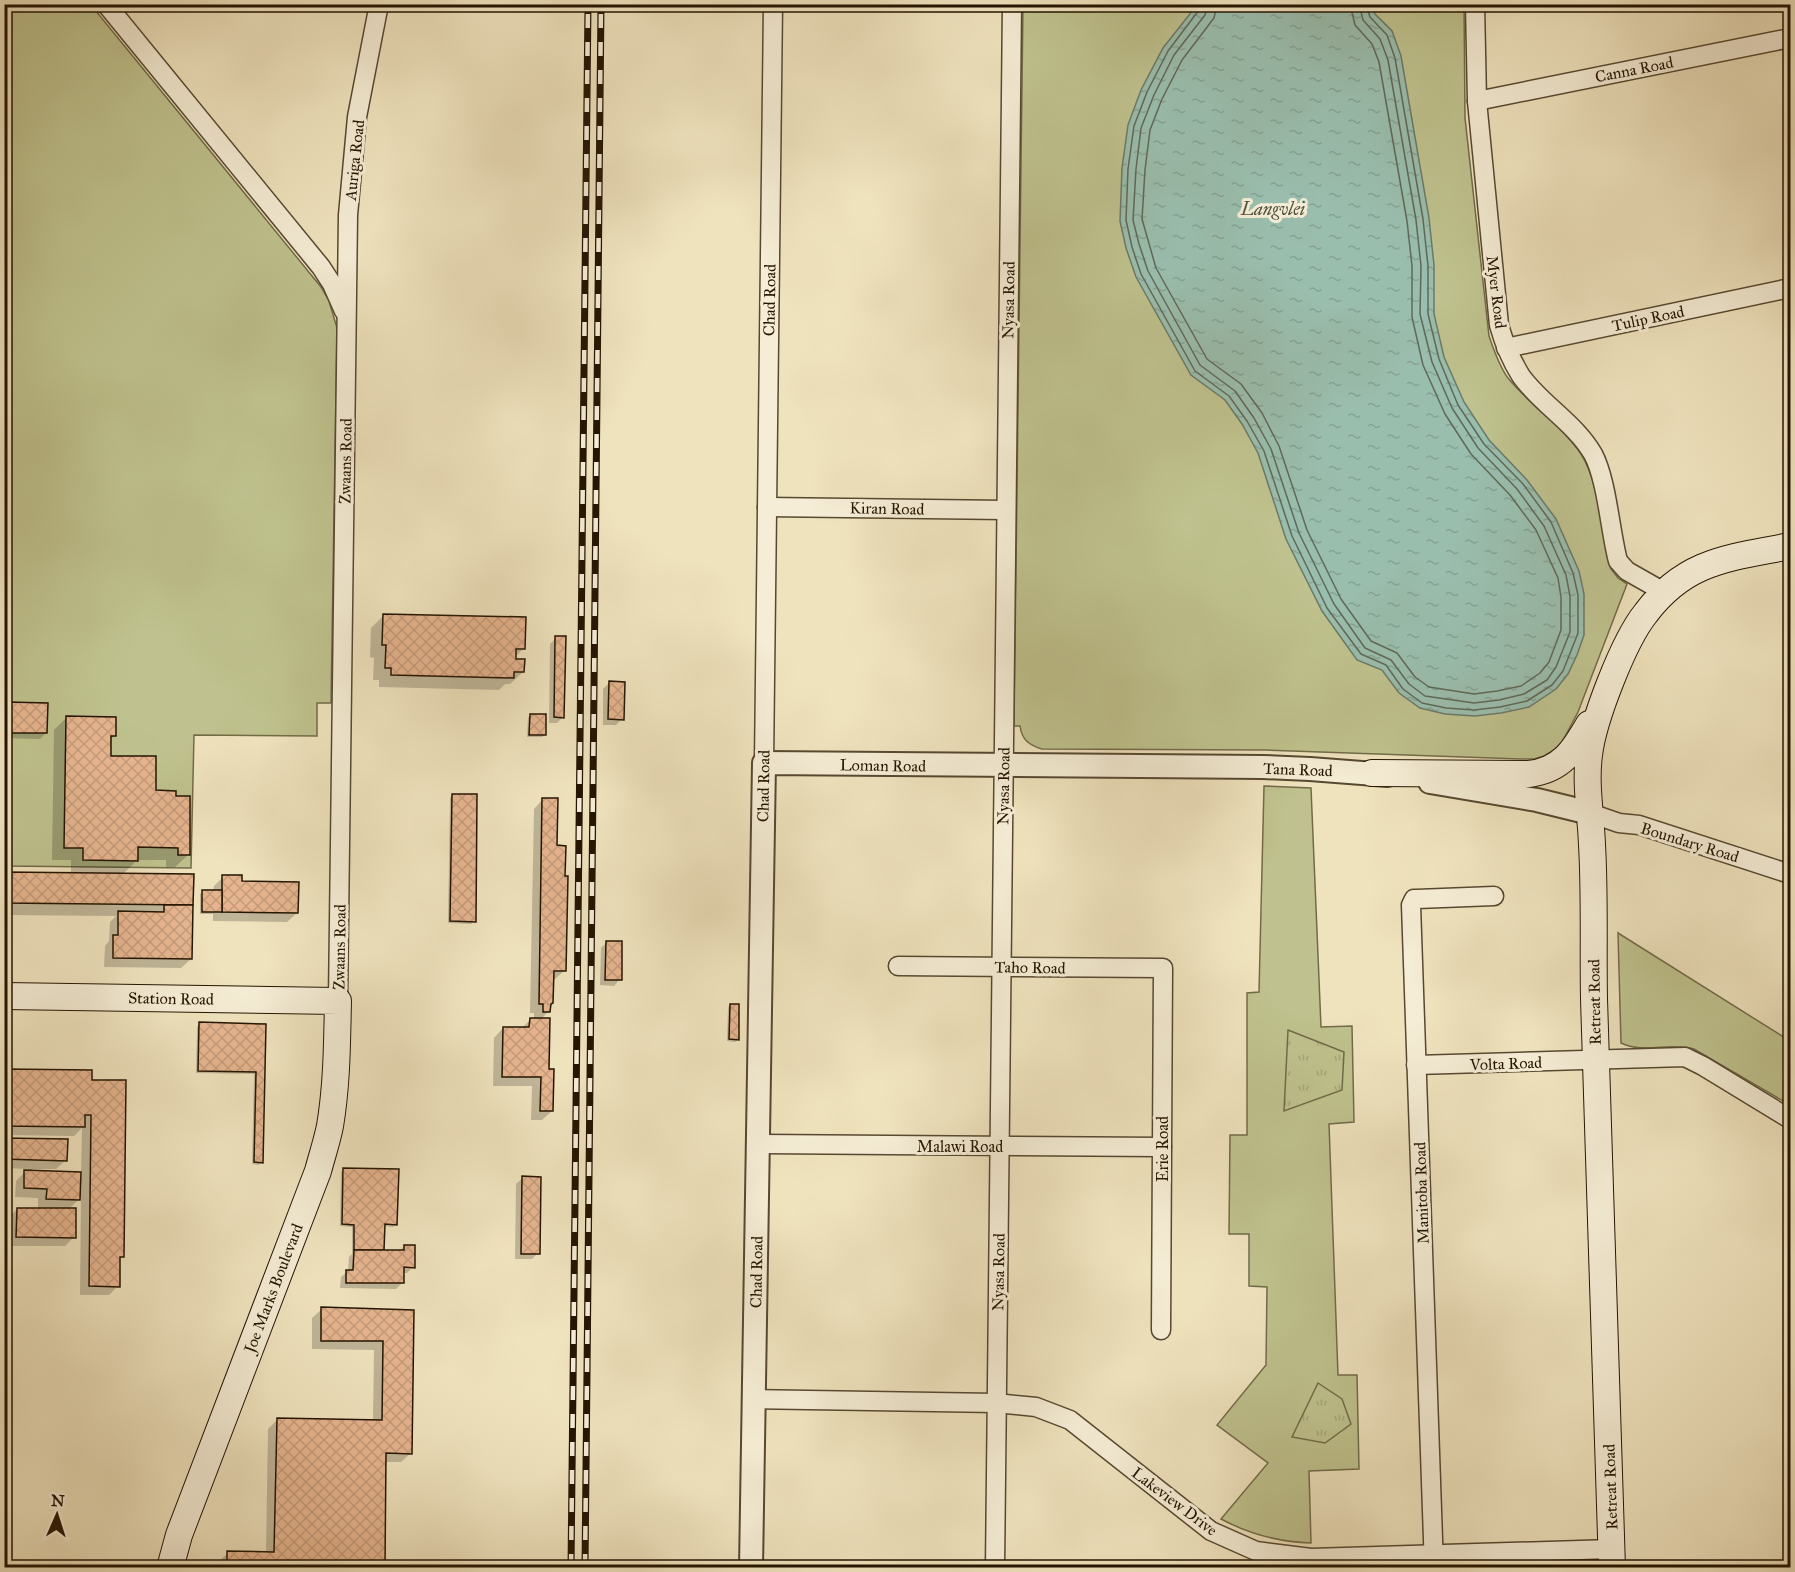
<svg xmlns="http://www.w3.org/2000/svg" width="1795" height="1572" viewBox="0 0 1795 1572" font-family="'IM FELL Great Primer',serif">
  <defs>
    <pattern id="park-tufts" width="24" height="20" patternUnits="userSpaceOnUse" patternTransform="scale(1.5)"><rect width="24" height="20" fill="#bfc28e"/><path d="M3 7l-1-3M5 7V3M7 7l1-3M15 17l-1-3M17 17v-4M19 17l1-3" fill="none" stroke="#a4a679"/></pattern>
    <pattern id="water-ripples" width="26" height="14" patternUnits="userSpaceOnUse" patternTransform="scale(1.5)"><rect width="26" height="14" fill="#9abeae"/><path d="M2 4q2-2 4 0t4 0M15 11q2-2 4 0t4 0" fill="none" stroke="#85a294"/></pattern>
    <pattern id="building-cross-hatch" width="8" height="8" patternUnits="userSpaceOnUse" patternTransform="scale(1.5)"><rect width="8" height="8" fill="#e6b58f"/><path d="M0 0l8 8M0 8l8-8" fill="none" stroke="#c59b7a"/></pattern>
  </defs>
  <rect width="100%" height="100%" fill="#efe3be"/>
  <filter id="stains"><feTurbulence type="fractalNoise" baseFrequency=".00333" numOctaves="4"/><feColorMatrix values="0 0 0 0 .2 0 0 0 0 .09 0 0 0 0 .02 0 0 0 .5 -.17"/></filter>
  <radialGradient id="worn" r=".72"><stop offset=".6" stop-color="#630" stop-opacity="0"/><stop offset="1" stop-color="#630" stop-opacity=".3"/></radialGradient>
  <g fill="#bfc28e" stroke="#726b48" stroke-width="1.5">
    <path d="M5 5H91L321 287 329 301 337 328 331 703H317V736L194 735 191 868 5 866Z"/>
    <path d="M1023 5H1464L1465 118 1489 336C1494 350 1499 366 1508 378 1530 405 1561 425 1581 454 1599 481 1602 535 1611 569L1618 578 1627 584 1578 712 1562 742 1554 750 1544 756 1534 759H1521L1266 750 1042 749C1029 745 1022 740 1020 726H1014Z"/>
    <path d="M1264 786 1311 788 1321 1027 1352 1026 1354 1122 1329 1124 1338 1375H1357L1359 1469 1309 1471 1311 1543C1279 1542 1249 1534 1221 1519L1268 1463 1217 1425 1266 1365 1267 1287 1249 1286V1234H1229L1230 1135H1247V993L1259 992Z"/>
    <path d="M1618 933 1790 1041V1105L1694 1049C1670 1042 1643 1054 1621 1043Z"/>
  </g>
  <g fill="url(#park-tufts)" stroke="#726b48" stroke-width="1.5">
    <path d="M1288 1030 1344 1052 1342 1090 1284 1111Z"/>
    <path d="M1318 1383 1342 1399 1351 1424 1325 1443 1292 1437Z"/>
  </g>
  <path fill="url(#water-ripples)" stroke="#6b7a69" stroke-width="1.5" d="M1197 5H1371L1375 14 1392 31 1401 56 1429 218 1434 265V314L1444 357 1464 402 1489 440 1527 480 1556 519 1579 571 1584 594V635L1577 655 1568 674 1556 689 1529 707 1501 713 1475 716 1445 714 1420 708 1399 693 1382 670 1357 660 1322 611 1286 539 1258 453 1242 424 1225 400 1191 375 1136 277 1126 248 1120 221 1122 168 1128 125 1141 90 1163 48Z"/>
  <g fill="#0003">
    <path d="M383 616 524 648 514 658 523 672 510 684H505L499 690 379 687V680H373L374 658 370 657 371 628Z"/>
    <path d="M556 638 563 717 557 723H549L550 644Z"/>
    <path d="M609 683 622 719 616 725H603V689Z"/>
    <path d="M8 704 46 733 40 739 4 738V707Z"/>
    <path d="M530 715 544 735 542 737H527L528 718Z"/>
    <path d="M66 718 114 736 110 740 109 758 154 792 188 855 175 867H166V860H137L122 875 192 876 191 959 181 968 104 967 105 946 109 941 110 922 116 916 4 915V873L71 874V860H52L54 730Z"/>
    <path d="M452 795 474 921 471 924 448 923 450 798Z"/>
    <path d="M543 799 555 847 565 970 555 979 552 980 549 1011 540 1020 552 1111 542 1120H531L532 1086H493L494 1038 503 1028 521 1029 530 1020H534V1013H530L534 809Z"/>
    <path d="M223 877 241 883 297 913 287 922 213 921V914H200V894L203 891 213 892 214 886Z"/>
    <path d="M607 942 620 979 614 986 600 985 601 948Z"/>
    <path d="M730 1005 738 1039 735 1042 727 1041 728 1008Z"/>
    <path d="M199 1024 264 1025 261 1162 259 1165 252 1164 254 1074 196 1073 197 1027Z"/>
    <path d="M4 1071 91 1081 122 1257 118 1261V1286L109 1295H80L81 1197 68 1210 74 1237 65 1246H8V1219L17 1209H38V1198L15 1197 16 1181 28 1169 4 1168V1139L66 1160 56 1169H32V1172L81 1173 82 1128 74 1136 4 1135Z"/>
    <path d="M344 1169 396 1224 393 1227 383 1226V1252H399L404 1246 413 1267 407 1273H402V1283L396 1289 340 1288 341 1277 348 1271 349 1257 352 1254V1227L340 1226 341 1172Z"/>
    <path d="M523 1178 538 1253 532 1259H515L516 1184Z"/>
    <path d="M4 1180H7V1197L4 1199Z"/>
    <path d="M322 1309 412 1311 411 1453 401 1462H385L383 1568H218V1562L228 1553H266L268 1429 277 1420 373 1421 374 1350 312 1349V1318Z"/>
  </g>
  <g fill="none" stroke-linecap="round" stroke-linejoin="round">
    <g stroke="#5f6958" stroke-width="1.5">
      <path d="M1200 4 1199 10 1168 51 1147 92 1134 126 1128 169 1126 220 1132 247 1141 274 1195 371 1229 396 1247 421 1264 451 1292 536 1327 608 1361 654 1386 665 1403 689 1422 703 1446 708 1474 710 1500 707 1527 701 1552 685 1563 671 1578 633V595L1573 573 1551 522 1523 484 1484 444 1458 405 1439 359 1428 314V266L1423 219 1395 58 1387 35 1370 17 1366 4"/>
      <path d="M1208 4 1205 15 1174 55 1154 95 1141 128 1136 169 1133 220 1139 244 1148 271 1200 365 1235 391 1254 418 1271 449 1299 533 1334 604 1365 648 1391 660 1409 684 1425 696 1474 703 1499 700 1524 694 1547 680 1556 667 1570 632V596L1566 575 1544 526 1517 489 1478 448 1452 408 1432 362 1420 314 1421 266 1416 220 1388 60 1380 39 1363 20 1359 4"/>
      <path d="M1217 4 1214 18 1182 60 1162 99 1150 130 1145 170 1142 219 1156 268 1207 359 1241 384 1262 413 1279 446 1307 530 1341 599 1371 641 1397 653 1415 677 1429 687 1474 694 1497 691 1521 686 1540 673 1549 662 1561 630V597L1558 578 1536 530 1510 495 1471 454 1445 414 1423 365 1412 317V266L1407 221 1379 62 1372 44 1355 25 1350 4"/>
    </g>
  </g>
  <g fill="url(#building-cross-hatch)" stroke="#241401" stroke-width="1.5">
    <path d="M383 614 526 617 525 649H516V659H525L524 672H514V678L391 675V668H385L386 645H382Z"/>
    <path d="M555 636H566L564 718 554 717Z"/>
    <path d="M609 681 625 682 624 720 608 719Z"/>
    <path d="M8 702 48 703 47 733H7Z"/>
    <path d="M530 714H546V735H529Z"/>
    <path d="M66 716 116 717V736H111V756H156V790L176 791V796H190V855H178V848L138 847V861L83 860V848H64Z"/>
    <path d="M452 794H477L476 922 450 921Z"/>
    <path d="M542 798H558L557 845 566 846 565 876H568L566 971H554L553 1003 551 1004 550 1012H543V1004H539Z"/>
    <path d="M4 872 194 874 193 905 4 903Z"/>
    <path d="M222 875H242V881L299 882 298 913 222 912Z"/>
    <rect x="202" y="890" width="20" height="22"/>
    <path d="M164 905H193L192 959 113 958V935H118V911L164 912Z"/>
    <path d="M606 941H622V980H605Z"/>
    <path d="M730 1004H739V1040L729 1039Z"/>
    <path d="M530 1018H550L549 1069H554L553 1111H540L541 1077H502L503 1027H529Z"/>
    <path d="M199 1022 266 1024 263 1163 254 1162 256 1072 198 1071Z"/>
    <path d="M4 1069 92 1070V1080H126L124 1257H120V1287L89 1286 91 1115H85V1127L4 1126Z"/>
    <path d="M4 1138 68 1139 67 1161 4 1159Z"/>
    <path d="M343 1168 399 1169 397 1225 385 1224 384 1250H354V1225L342 1224Z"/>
    <path d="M24 1170 81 1172 80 1200 46 1199 47 1189 24 1188Z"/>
    <path d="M522 1176 541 1177 540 1254H521Z"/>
    <path d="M17 1208H76V1238L16 1237Z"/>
    <path d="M404 1245H415V1268L404 1267V1283H346V1270H353L354 1250H404Z"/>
    <path d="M321 1307 414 1310 412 1454 386 1453 385 1568H227V1551L274 1552 277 1418 382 1420 383 1341H321Z"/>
  </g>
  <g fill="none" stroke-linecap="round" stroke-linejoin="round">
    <defs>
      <g id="minor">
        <path d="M106 4 321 267 332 284 344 311"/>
        <path d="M1475 4 1477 101 1499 325C1504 343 1511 360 1521 376 1541 404 1575 423 1593 454 1607 480 1610 531 1618 561L1627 571 1664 592"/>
        <path d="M1477 101 1790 38"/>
        <path d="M1506 348 1790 288"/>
        <path d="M767 507 1006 510"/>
        <path d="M764 763 773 4"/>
        <path d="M1590 813 1619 823 1639 825 1790 874"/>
        <path d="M898 966 1163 968 1161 1330"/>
        <path d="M338 1001 348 215 357 117 379 4"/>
        <path d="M1416 1065 1685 1057 1703 1066 1790 1119"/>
        <path d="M758 1144 1162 1147"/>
        <path d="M753 1399 996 1403 1036 1407 1070 1420 1211 1531 1256 1551 1311 1558 1612 1549"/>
        <path d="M995 1568 1012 4"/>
        <path d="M1434 1568 1411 905 1414 899H1417L1494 896"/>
      </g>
      <g id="tertiary">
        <path d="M1430 782 1537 800 1590 813"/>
        <path d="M751 1568 764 763 1263 767 1310 769 1388 775"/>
      </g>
      <g id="secondary">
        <path d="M1372 773 1529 774C1562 770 1574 750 1589 724"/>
        <path d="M4 996 338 1001C337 1043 337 1084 330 1126 327 1141 322 1156 318 1171L179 1535 170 1568"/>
        <path d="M1612 1568C1606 1378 1599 1188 1594 999 1593 948 1595 896 1592 845 1591 815 1585 785 1589 755 1593 720 1624 640 1646 613 1686 560 1730 558 1790 546"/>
      </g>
    </defs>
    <use href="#minor" stroke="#574830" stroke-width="21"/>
    <use href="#tertiary" stroke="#574830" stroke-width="26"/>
    <use href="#secondary" stroke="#241401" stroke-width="28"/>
    <use href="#minor" stroke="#f5edd5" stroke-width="18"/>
    <use href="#tertiary" stroke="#f5edd5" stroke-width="22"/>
    <use href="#secondary" stroke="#f5edd5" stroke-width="26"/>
    <defs>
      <g id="rail">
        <path d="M571 1568 588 4"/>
        <path d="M585 1568 601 4"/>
      </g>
    </defs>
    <use href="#rail" stroke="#241401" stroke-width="7"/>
    <use href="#rail" stroke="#f5edd5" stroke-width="4.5" stroke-dasharray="14" stroke-linecap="butt"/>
  </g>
  <g text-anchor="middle" stroke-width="6" stroke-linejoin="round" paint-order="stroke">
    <g font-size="16" fill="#241401" stroke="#f5edd5">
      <text transform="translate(1634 69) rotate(-11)" y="6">Canna Road</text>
      <text transform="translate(354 160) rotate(-84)" y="6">Auriga Road</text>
      <text transform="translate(1497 292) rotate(83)" y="6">Myer Road</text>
      <text transform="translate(769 300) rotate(-89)" y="6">Chad Road</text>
      <text transform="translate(1008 300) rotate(-89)" y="6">Nyasa Road</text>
      <text transform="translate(1648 318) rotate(-12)" y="6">Tulip Road</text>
      <text transform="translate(345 461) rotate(-89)" y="6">Zwaans Road</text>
      <text transform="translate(887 508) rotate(1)" y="6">Kiran Road</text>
      <text transform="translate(883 765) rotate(1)" y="6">Loman Road</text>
      <text transform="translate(1298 769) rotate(2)" y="6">Tana Road</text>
      <text transform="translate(763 786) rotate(-89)" y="6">Chad Road</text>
      <text transform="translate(1003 786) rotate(-89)" y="6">Nyasa Road</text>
      <text transform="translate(1690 842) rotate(17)" y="6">Boundary Road</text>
      <text transform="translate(339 947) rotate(-89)" y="6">Zwaans Road</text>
      <text transform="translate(1030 967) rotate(1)" y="6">Taho Road</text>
      <text transform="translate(171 998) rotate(1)" y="6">Station Road</text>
      <text transform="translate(1594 1002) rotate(-91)" y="6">Retreat Road</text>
      <text transform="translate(1506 1063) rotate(-2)" y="6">Volta Road</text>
      <text x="960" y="1152">Malawi Road</text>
      <text transform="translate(1162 1149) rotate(-90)" y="6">Erie Road</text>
      <text transform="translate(1421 1193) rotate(-92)" y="6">Manitoba Road</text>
      <text transform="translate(756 1272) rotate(-89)" y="6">Chad Road</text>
      <text transform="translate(998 1272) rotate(-89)" y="6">Nyasa Road</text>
      <text transform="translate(273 1288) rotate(-69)" y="6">Joe Marks Boulevard</text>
      <text transform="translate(1610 1487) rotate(-92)" y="6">Retreat Road</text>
      <text transform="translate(1175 1501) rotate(37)" y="6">Lakeview Drive</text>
    </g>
    <g font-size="18" font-style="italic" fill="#4d503e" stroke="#f5edd5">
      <text x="1273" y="215">Langvlei</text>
    </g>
  </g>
  <rect width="1795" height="1572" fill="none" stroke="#efe3be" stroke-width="24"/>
  <rect x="6" y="6" width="1783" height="1560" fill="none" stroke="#241401" stroke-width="3"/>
  <rect x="12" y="12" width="1771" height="1548" fill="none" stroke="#241401" stroke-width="1.5"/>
  <g transform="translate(57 1515) rotate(3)" stroke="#f5edd5" stroke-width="4.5" paint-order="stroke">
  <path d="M0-4.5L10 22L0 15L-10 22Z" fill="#241401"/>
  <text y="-9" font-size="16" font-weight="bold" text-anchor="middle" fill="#241401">N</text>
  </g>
  <rect width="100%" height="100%" filter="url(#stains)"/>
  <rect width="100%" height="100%" fill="url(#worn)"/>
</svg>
